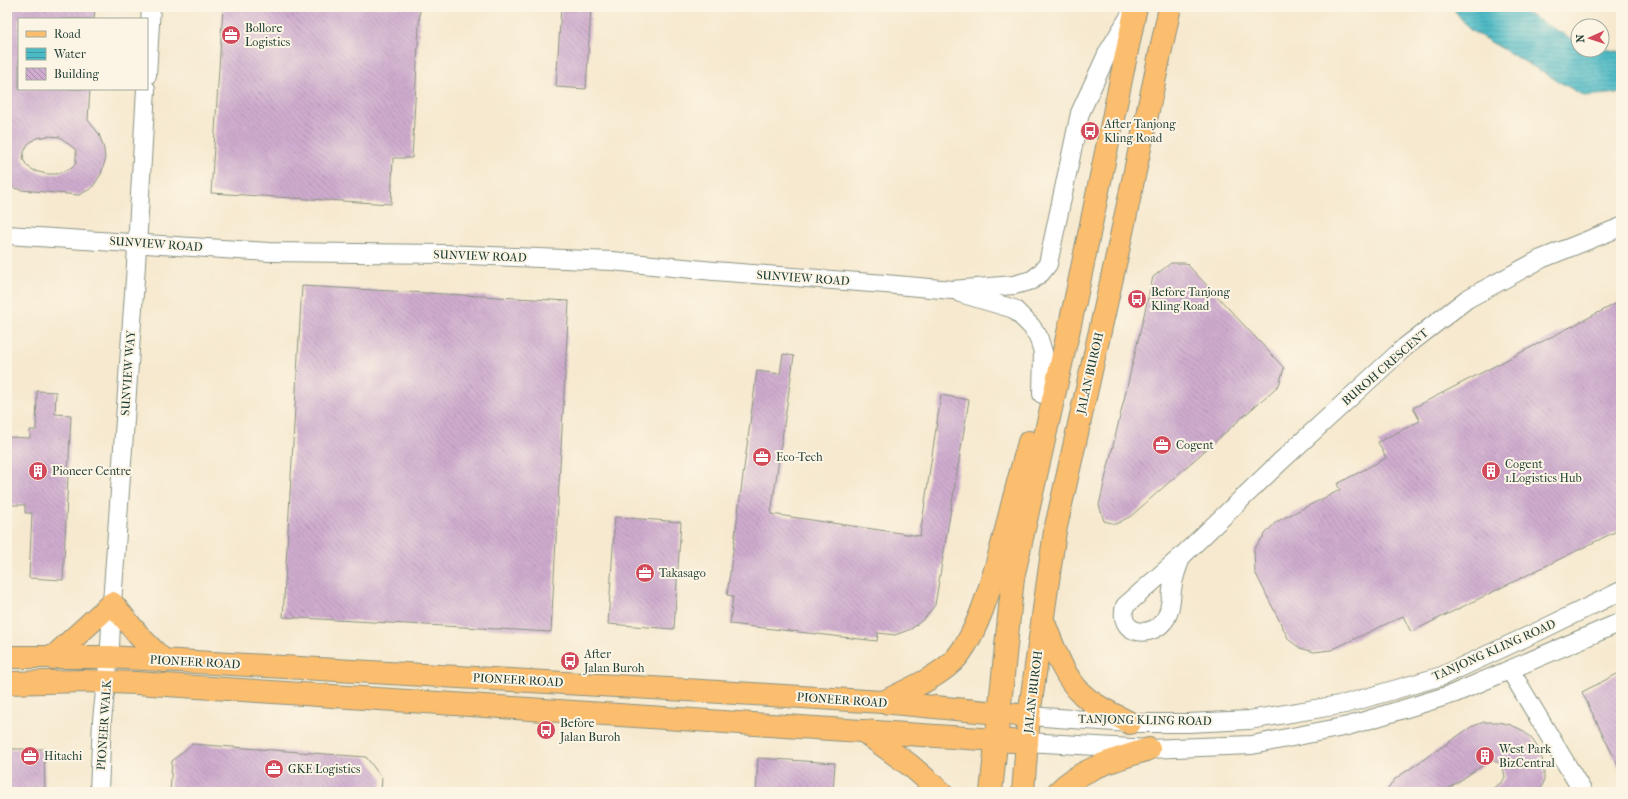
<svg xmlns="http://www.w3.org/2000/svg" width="1628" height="799" viewBox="0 0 1628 799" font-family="'IM FELL French Canon',serif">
  <defs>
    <pattern id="water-rules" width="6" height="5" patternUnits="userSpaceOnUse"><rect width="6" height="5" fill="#4dbbc6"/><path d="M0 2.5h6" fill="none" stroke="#3f99a2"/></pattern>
    <pattern id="building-back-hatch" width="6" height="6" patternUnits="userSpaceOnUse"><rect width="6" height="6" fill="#cfaccf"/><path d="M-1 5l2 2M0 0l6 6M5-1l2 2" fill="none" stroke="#a78da9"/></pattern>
  </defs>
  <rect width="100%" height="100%" fill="#fcf5e5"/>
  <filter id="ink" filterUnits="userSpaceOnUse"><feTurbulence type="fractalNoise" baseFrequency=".025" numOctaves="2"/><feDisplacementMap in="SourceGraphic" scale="8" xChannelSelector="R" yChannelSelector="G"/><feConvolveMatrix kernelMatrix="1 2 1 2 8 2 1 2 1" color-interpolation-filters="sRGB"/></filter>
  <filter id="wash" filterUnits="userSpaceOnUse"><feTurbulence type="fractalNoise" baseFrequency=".012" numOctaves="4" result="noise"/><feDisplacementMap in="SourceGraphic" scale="16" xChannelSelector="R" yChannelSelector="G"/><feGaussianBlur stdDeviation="0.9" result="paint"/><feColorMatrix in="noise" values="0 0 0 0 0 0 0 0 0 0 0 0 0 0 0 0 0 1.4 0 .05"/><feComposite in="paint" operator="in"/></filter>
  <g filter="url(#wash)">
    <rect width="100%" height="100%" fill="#f6e9cf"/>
    <path fill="url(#water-rules)" stroke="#367c7d" d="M1452 7H1515L1578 42V50H1602V48L1621 52V93L1584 96 1470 30Z"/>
    <g id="blocks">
      <g fill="url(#building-back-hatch)" fill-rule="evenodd">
        <path d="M7 7H95L94 19H19V89H90L88 120 99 134 104 149 105 161 101 174 92 188 79 195 22 190 14 188 7 181ZM48 136 60 137 76 150V163L72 168 56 174H46L35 171 27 166 23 159 24 152 28 144 36 138Z"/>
        <path d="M223 7H420L412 158H393L391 204 211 193Z"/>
        <path d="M561 7H591L586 89 556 87Z"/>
        <path d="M1171 263H1186L1284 368 1279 385 1131 516 1116 524 1104 521 1099 505 1153 277Z"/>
        <path d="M302 286 569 301 551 632 283 617Z"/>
        <path d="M1621 301V529L1411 632 1403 616 1331 650 1314 652 1300 648 1289 640 1255 572 1254 549 1266 533 1276 522 1340 490 1337 484 1386 458 1378 442 1420 421 1413 408Z"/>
        <path d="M783 354 794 356 771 514 920 536 941 395 969 400 935 605 925 618 911 629 895 635 878 633 877 641 730 624 733 596 727 595 757 371 780 374Z"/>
        <path d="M37 391 56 392 55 414 71 415 63 580 29 578 32 513H25V505H7V437L30 438V430H36Z"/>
        <path d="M615 517 681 522 674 629 608 624Z"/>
        <path d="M1621 672V772L1582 692Z"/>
        <path d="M1484 722H1498L1511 725 1522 730 1532 739 1540 751 1544 766V781L1540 792H1487L1502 782 1505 777 1503 767 1499 763 1494 761H1489L1443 792H1386L1395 779 1471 727Z"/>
        <path d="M192 744 366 757 382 778 381 792H170L172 761Z"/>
        <path d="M7 749H44L45 792H7Z"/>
        <path d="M758 758 835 763 833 792H756Z"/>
      </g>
    </g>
  </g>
  <g filter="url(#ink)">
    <use href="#blocks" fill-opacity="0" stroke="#8a9382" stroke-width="1"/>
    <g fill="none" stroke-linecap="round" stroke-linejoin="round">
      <defs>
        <g id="minor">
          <path d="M147 75 151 7"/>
          <path d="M7 235 269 252 444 254 612 261 714 271 885 284 952 290 1014 285 1032 280 1041 273 1048 264 1080 113 1108 52 1131 14"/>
          <path d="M960 293 1014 309 1031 326 1038 336 1043 352 1042 394"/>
          <path d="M1182 556C1179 563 1176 571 1174 579 1170 593 1173 609 1164 621 1149 640 1117 633 1125 606L1182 556 1281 461 1405 347 1467 299 1541 259 1621 227"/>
          <path d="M1510 670 1583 792"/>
          <path d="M1029 716 1130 723H1188L1249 720 1345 704 1442 676 1539 631 1621 591"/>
          <path d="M1027 742 1149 749 1252 745 1348 726 1453 694 1621 622"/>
          <path d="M99 792 102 720 110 646 112 603 136 265 146 89"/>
        </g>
        <g id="major">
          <path d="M1043 620C1053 645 1062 675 1082 694 1095 707 1114 714 1130 723"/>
          <path d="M7 657H109L686 690 882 702 1029 716"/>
          <path d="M52 658 112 603 140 637 164 661"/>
          <path d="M7 683 84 681 136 683 1027 742"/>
          <path d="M883 702C905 691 930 681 949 665 979 641 996 566 1006 530 1013 500 1021 471 1029 442"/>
          <path d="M863 731 911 766 941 792"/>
          <path d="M991 792 1013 578 1075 302 1136 7"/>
          <path d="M1023 792 1029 716 1055 531 1118 251 1170 7"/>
          <path d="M1058 792C1081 768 1118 759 1149 749"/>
        </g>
      </defs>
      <use href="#minor" stroke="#8a9382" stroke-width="20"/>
      <use href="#major" stroke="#8a9382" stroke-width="24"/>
      <use href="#minor" stroke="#fff" stroke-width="18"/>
      <use href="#major" stroke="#fbbd6e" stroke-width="22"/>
    </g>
  </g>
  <defs>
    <symbol id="office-disc" viewBox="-11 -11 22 22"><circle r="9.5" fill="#d1495b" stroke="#fcf5e5"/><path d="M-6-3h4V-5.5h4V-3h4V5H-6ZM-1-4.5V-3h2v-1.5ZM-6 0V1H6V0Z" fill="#fff"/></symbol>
    <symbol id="bus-disc" viewBox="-11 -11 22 22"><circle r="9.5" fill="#d1495b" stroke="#fcf5e5"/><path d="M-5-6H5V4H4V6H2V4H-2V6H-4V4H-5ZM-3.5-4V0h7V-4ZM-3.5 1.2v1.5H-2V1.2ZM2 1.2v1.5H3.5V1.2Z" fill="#fff"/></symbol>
    <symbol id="building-disc" viewBox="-11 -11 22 22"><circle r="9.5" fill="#d1495b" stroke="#fcf5e5"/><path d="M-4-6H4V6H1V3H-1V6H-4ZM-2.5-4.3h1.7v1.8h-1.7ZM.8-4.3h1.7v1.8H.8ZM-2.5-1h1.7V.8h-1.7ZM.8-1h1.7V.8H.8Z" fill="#fff"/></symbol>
  </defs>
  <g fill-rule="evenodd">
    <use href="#office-disc" x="220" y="24" width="22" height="22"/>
    <use href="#bus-disc" x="1079" y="120" width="22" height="22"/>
    <use href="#bus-disc" x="1126" y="288" width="22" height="22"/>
    <use href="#office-disc" x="1151" y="434" width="22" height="22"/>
    <use href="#office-disc" x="751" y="446" width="22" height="22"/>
    <use href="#building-disc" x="27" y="460" width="22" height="22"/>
    <use href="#building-disc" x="1480" y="460" width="22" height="22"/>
    <use href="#office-disc" x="634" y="562" width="22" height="22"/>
    <use href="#bus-disc" x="559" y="650" width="22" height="22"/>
    <use href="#bus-disc" x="535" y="719" width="22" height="22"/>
    <use href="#office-disc" x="19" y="745" width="22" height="22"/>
    <use href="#building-disc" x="1474" y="745" width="22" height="22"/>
    <use href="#office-disc" x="263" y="758" width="22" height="22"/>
  </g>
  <g text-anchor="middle" stroke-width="4" stroke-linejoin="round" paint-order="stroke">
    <g font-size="12" fill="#1f3d34" stroke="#fcf5e5" text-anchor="start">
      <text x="245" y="32">Bollore<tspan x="245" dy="14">Logistics</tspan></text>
      <text x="1104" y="128">After Tanjong<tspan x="1104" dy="14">Kling Road</tspan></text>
      <text x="1151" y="296">Before Tanjong<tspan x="1151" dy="14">Kling Road</tspan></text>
      <text x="1176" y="449">Cogent</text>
      <text x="776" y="461">Eco-Tech</text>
      <text x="1505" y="468">Cogent<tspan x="1505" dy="14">1.Logistics Hub</tspan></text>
      <text x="52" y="475">Pioneer Centre</text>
      <text x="659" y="577">Takasago</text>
      <text x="584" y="658">After<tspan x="584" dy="14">Jalan Buroh</tspan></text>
      <text x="560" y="727">Before<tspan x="560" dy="14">Jalan Buroh</tspan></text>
      <text x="1499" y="753">West Park<tspan x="1499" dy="14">BizCentral</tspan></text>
      <text x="44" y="760">Hitachi</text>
      <text x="288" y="773">GKE Logistics</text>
    </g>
    <g font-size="12" fill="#1f3d34" stroke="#fcf5e5">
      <text transform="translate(156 244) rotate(4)" y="4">SUNVIEW ROAD</text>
      <text transform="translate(480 256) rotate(2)" y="4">SUNVIEW ROAD</text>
      <text transform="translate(803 278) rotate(4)" y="4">SUNVIEW ROAD</text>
      <text transform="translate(1385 367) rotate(-41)" y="4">BUROH CRESCENT</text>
      <text transform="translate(128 373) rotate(-86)" y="4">SUNVIEW WAY</text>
      <text transform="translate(1090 373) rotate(-77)" y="4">JALAN BUROH</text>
      <text transform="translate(1494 650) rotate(-24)" y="4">TANJONG KLING ROAD</text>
      <text transform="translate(195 662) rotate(3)" y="4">PIONEER ROAD</text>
      <text transform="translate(518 680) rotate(3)" y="4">PIONEER ROAD</text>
      <text transform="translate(1033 692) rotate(-83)" y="4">JALAN BUROH</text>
      <text transform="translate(842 700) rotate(4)" y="4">PIONEER ROAD</text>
      <text transform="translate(1145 720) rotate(1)" y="4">TANJONG KLING ROAD</text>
      <text transform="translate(104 725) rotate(-86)" y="4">PIONEER WALK</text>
    </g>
  </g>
  <rect width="1628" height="799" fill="none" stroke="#fcf5e5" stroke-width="24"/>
  <rect x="18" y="18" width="130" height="72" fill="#fcf5e5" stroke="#a4ab9e"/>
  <rect x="26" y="31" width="20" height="6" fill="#fbbd6e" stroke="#a4ab9e"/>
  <text x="54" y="38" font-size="12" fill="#1f3d34">Road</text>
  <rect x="26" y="48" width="20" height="12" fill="url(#water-rules)" stroke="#a4ab9e"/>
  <text x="54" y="58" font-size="12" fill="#1f3d34">Water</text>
  <rect x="26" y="68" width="20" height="12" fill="url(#building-back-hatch)" stroke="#a4ab9e"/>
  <text x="54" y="78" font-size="12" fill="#1f3d34">Building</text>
  <g transform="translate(1590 38) rotate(267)"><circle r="19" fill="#fcf5e5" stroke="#a4ab9e"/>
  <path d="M0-3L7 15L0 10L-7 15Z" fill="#d1495b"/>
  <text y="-6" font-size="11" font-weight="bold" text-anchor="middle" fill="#1f3d34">N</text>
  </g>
</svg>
